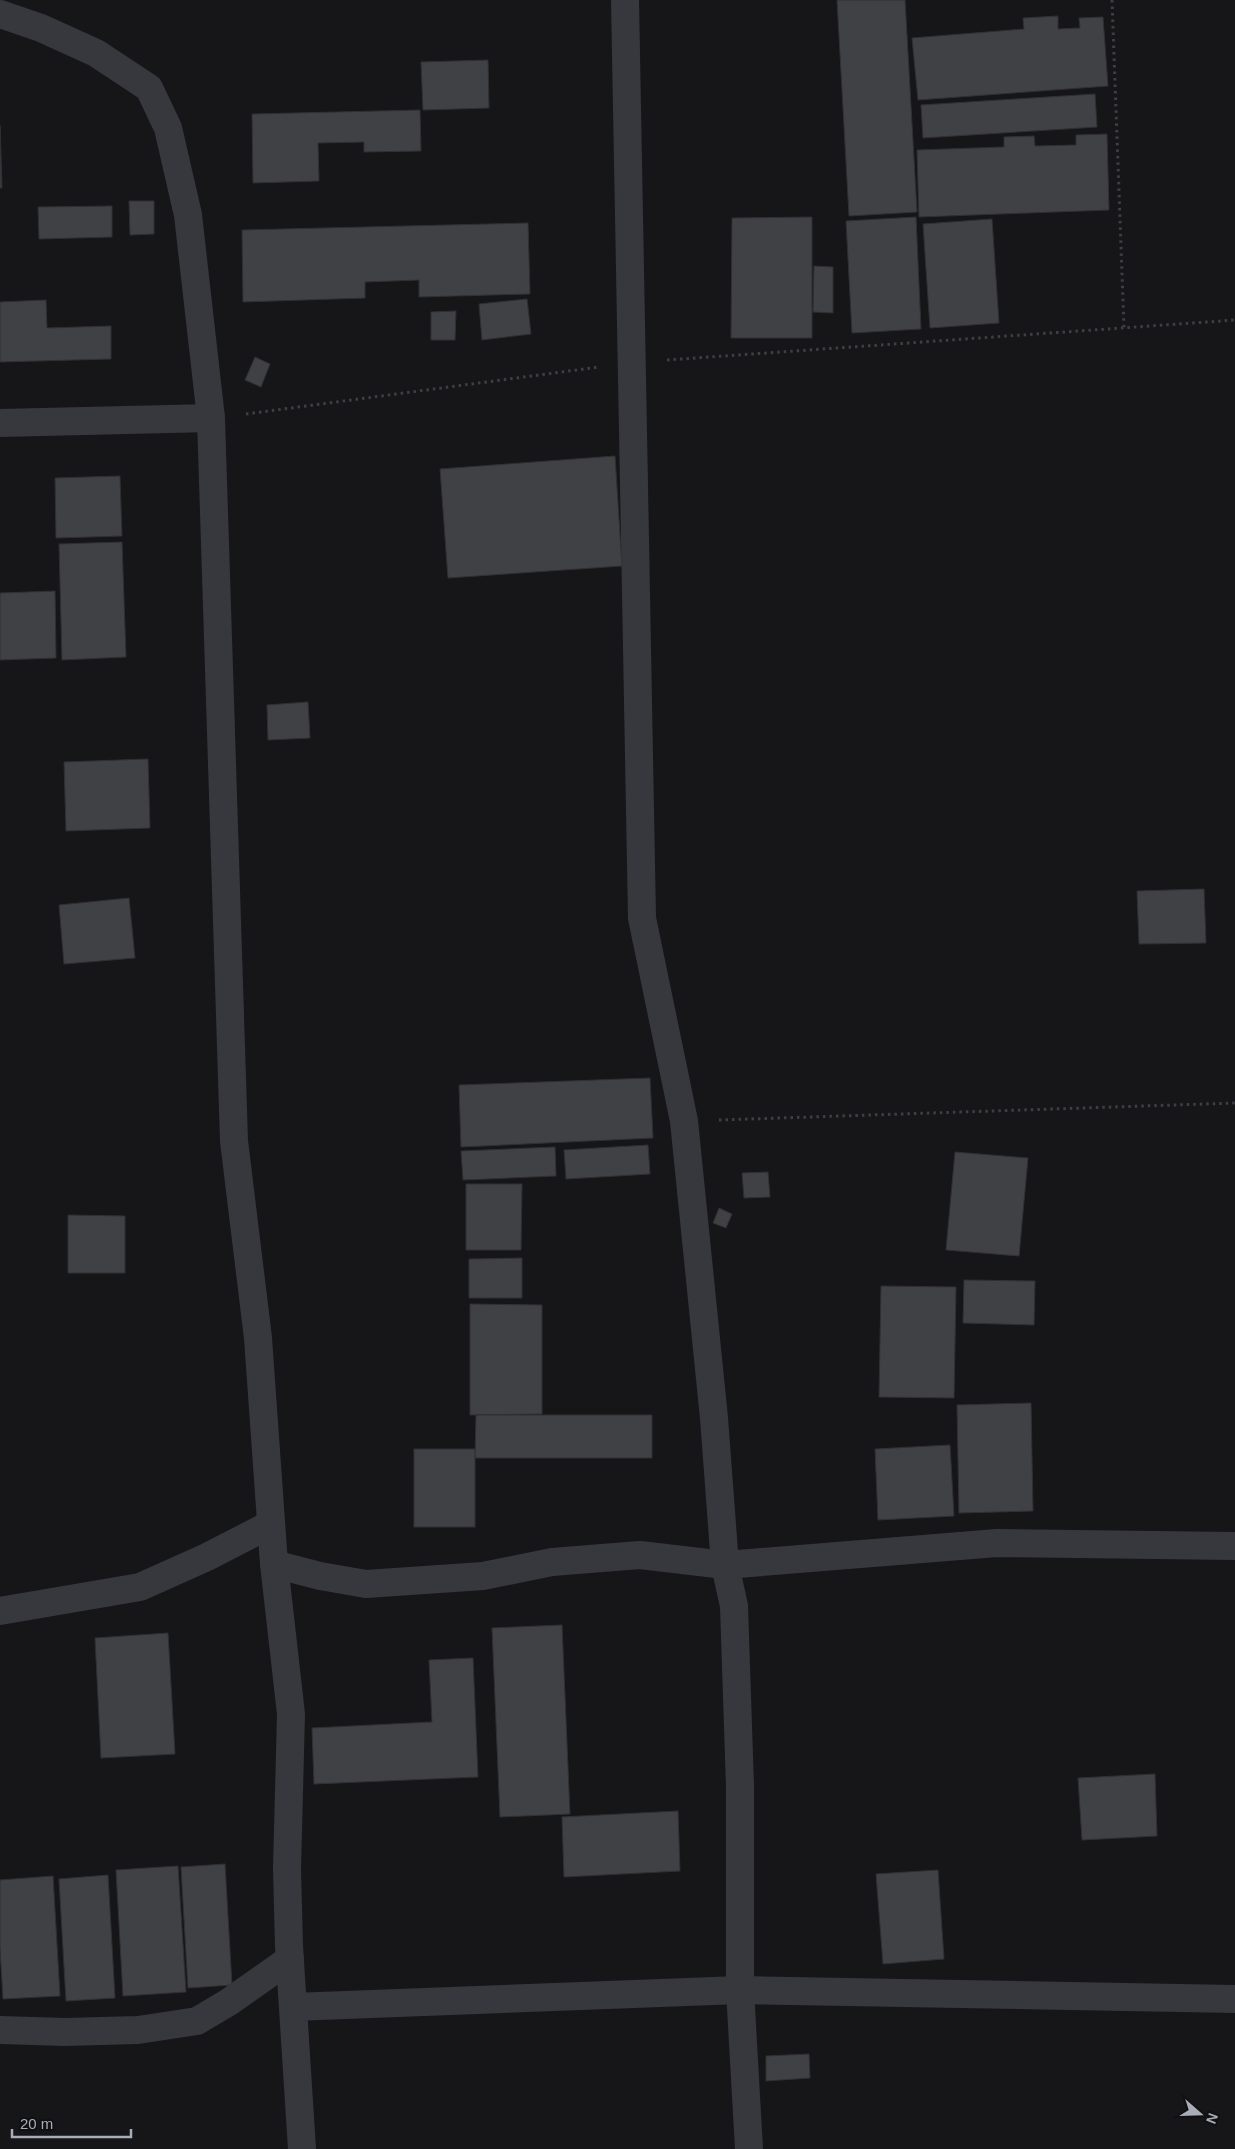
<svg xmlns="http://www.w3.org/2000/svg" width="1235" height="2149" viewBox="0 0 1235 2149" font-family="Helvetica,sans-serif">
  <rect width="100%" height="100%" fill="#161618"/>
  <g fill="#404145" stroke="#303034">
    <path d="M837 0H905L917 212 849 216Z"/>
    <path d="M1058 16V29L1080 28 1079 18 1103 17 1108 86 918 100 912 38 1024 29 1023 18Z"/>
    <path d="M488 60 489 108 423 110 421 62Z"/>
    <path d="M1095 94 1097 127 923 138 921 105Z"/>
    <path d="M420 110 421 151 364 152V142L318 143 319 181 253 183 252 114Z"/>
    <path d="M0 125 2 188H0Z"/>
    <path d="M1107 134 1109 210 919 217 917 150 1004 147V137L1034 136 1035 146 1076 145V135Z"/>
    <path d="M129 201H154V234L130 235Z"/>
    <path d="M112 206V237L39 239 38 207Z"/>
    <path d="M812 217V338H731L732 218Z"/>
    <path d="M916 217 921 329 852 333 846 221Z"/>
    <path d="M992 219 999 323 930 328 923 224Z"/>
    <path d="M528 223 530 294 419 297V280L365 282V298L243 302 242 230Z"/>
    <path d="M814 266 833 267V313L813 312Z"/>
    <path d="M527 299 531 334 482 340 479 304Z"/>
    <path d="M46 300 47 328 111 326V359L0 362V302Z"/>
    <path d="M456 311 455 340H431V312Z"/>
    <path d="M255 357 270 364 261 387 245 380Z"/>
    <path d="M615 456 622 566 448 578 440 469Z"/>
    <path d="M120 476 122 536 56 538 55 478Z"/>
    <path d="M122 542 126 657 62 660 59 544Z"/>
    <path d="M55 591 56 658 0 660V593Z"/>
    <path d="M308 702 310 738 268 740 267 705Z"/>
    <path d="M148 759 150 828 66 831 64 762Z"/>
    <path d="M1204 889 1206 943 1139 944 1137 891Z"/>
    <path d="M129 898 135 958 64 964 59 905Z"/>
    <path d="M650 1078 653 1138 461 1147 459 1085Z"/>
    <path d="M648 1145 650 1174 566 1179 564 1150Z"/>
    <path d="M555 1147 556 1176 463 1180 461 1151Z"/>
    <path d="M955 1152 1028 1158 1019 1256 946 1250Z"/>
    <path d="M768 1172 770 1197 744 1198 742 1173Z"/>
    <path d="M466 1184H522L521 1250H466Z"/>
    <path d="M719 1208 732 1214 726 1228 713 1223Z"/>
    <path d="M68 1215 125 1216V1273H68Z"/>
    <path d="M522 1258V1298H469V1259Z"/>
    <path d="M964 1280 1035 1281 1034 1325 963 1323Z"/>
    <path d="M881 1286 956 1287 954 1398 879 1397Z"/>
    <path d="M470 1304 542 1305V1414L470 1415Z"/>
    <path d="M1031 1403 1033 1511 959 1513 957 1405Z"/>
    <path d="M476 1415H652V1458H475Z"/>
    <path d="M950 1445 954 1516 878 1520 875 1449Z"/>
    <rect x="414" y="1449" width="61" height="78"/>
    <path d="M562 1625 570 1814 500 1817 492 1628Z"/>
    <path d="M168 1633 175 1754 101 1758 95 1638Z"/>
    <path d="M473 1658 478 1777 314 1784 312 1728 432 1722 429 1660Z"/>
    <path d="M1155 1774 1157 1836 1082 1840 1078 1778Z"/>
    <path d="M678 1811 680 1871 564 1877 562 1817Z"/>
    <path d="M225 1864 232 1985 188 1988 181 1867Z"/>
    <path d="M178 1866 186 1992 123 1996 116 1870Z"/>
    <path d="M938 1870 944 1959 883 1964 876 1874Z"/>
    <path d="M108 1875 115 1998 66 2001 59 1879Z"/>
    <path d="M53 1876 60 1996 3 1999 0 1948V1880Z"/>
    <path d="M809 2054 810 2078 766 2081V2056Z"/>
  </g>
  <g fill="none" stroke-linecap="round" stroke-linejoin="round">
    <g stroke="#3d3f44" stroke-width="3" stroke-dasharray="2.5 4" stroke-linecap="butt">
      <path d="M1112 0 1124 328"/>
      <path d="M667 360 1235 320"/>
      <path d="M246 414 599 367"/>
      <path d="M719 1120 1235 1103"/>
    </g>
    <g stroke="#37383d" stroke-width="28">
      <path d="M625 0 642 918 684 1121 714 1418 725 1565 734 1606 740 1786V1990L749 2149"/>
      <path d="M0 14 41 28 96 53 149 88 168 128 188 215 211 418 234 1141 258 1338 274 1564 291 1714 287 1869 289 1946 302 2149"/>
      <path d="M0 423 211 418"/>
      <path d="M274 1564 320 1576 366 1584 483 1576 552 1562 640 1555 725 1565 997 1543 1235 1546"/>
      <path d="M0 1611 140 1587 207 1557 271 1524"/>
      <path d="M293 2007 740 1990 1235 1999"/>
      <path d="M0 2030 65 2032 138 2030 197 2021 229 2002 290 1959"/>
    </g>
  </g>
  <g transform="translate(1200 2114) rotate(110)" stroke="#111113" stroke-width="4" paint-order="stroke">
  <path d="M0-4L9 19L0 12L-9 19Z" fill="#a8adb8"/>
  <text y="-8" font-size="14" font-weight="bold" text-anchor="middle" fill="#a8adb8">N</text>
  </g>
  <path d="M12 2129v8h119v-8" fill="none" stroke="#a8adb8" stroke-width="2.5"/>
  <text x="20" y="2129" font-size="15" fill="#a8adb8" stroke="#111113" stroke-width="4" paint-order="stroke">20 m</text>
</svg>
